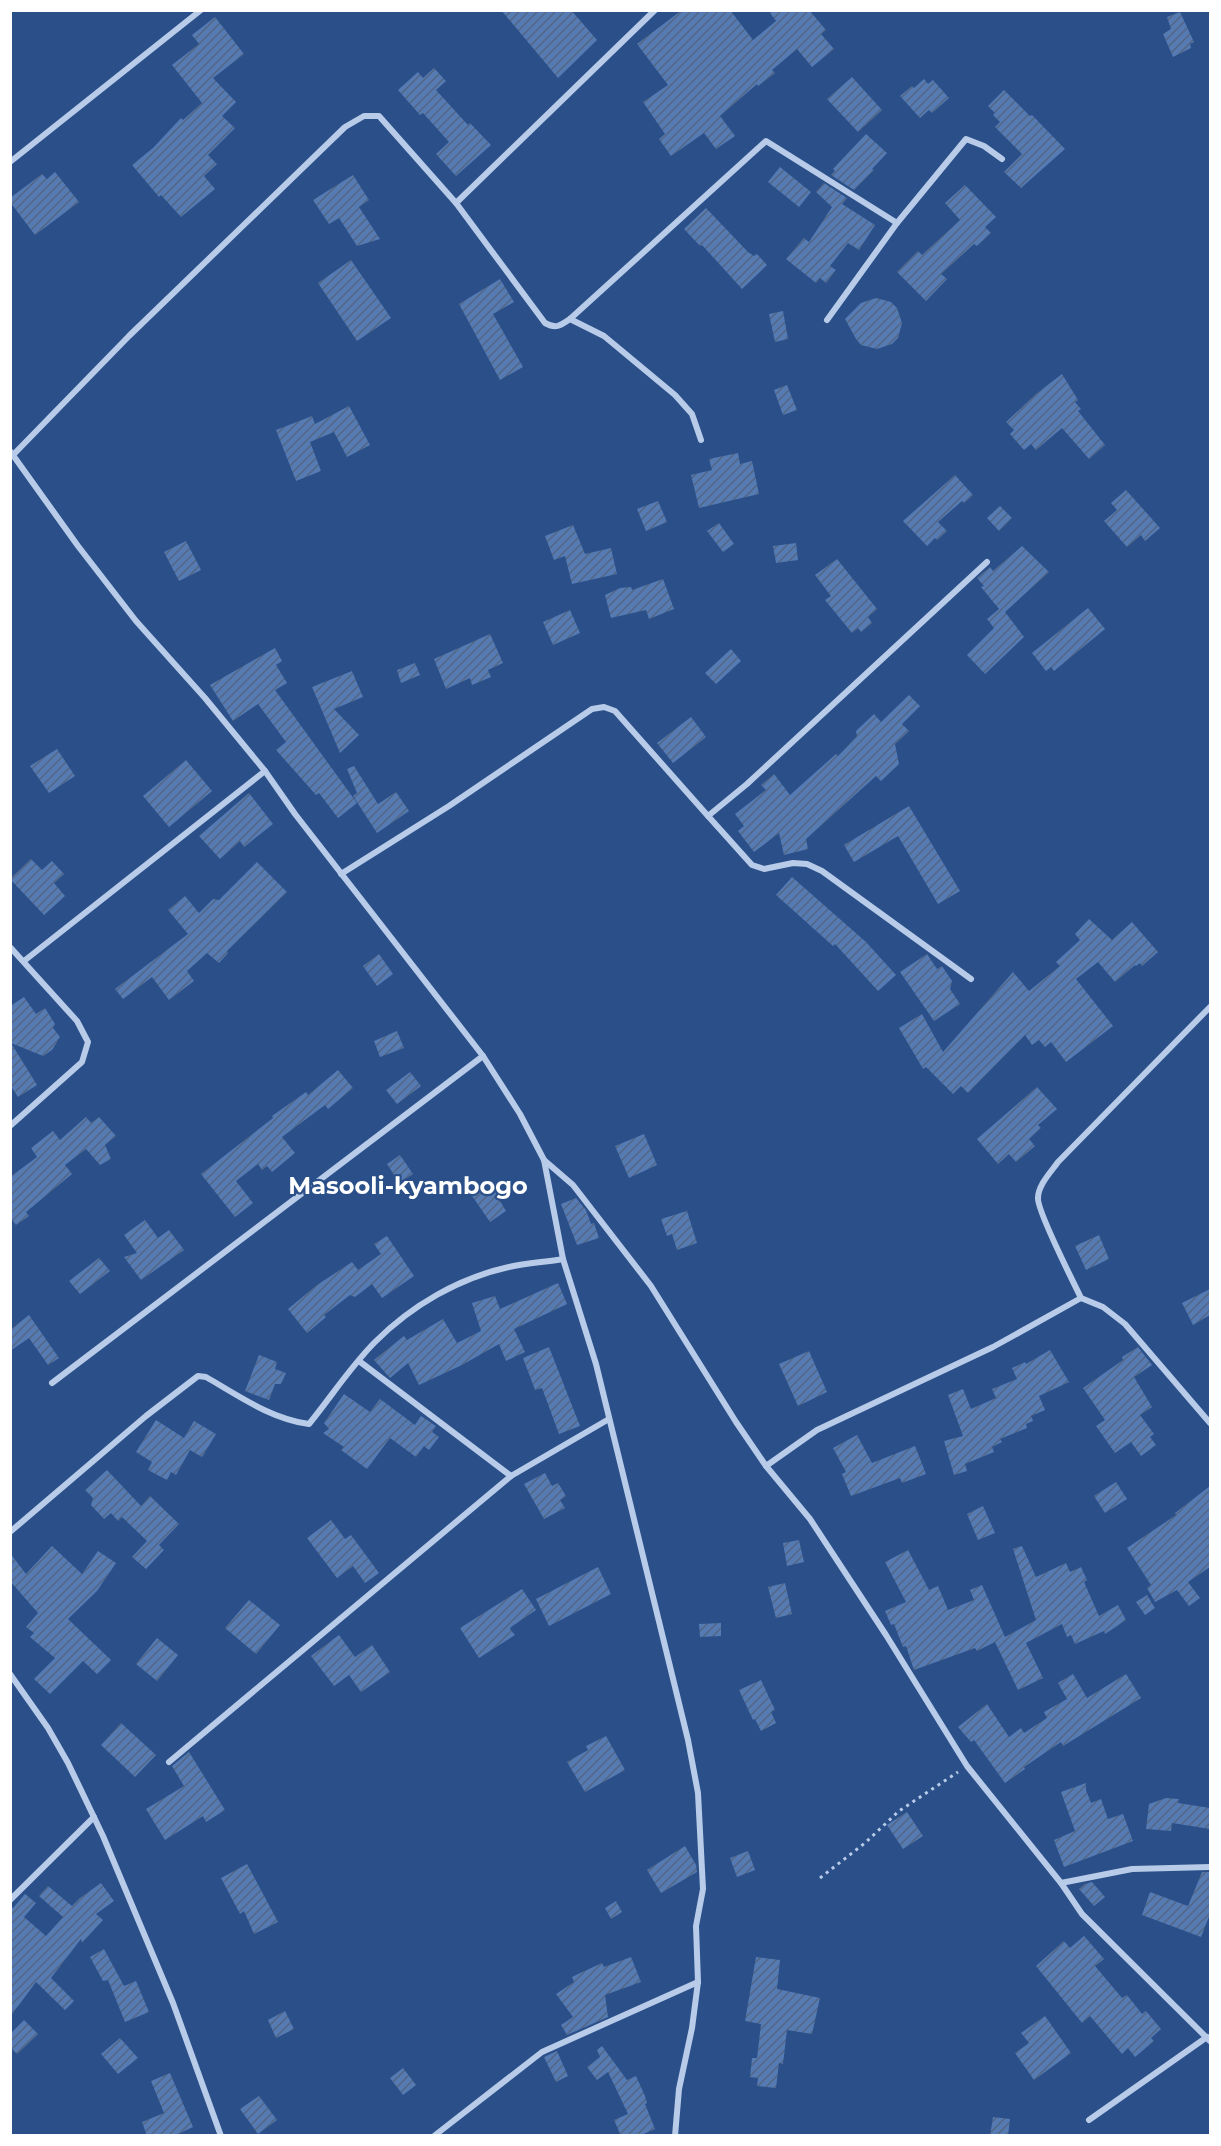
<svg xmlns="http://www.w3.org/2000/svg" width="1221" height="2146" viewBox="0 0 1221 2146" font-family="Montserrat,sans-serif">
  <defs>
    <pattern id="building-hatch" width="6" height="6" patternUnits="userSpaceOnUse" patternTransform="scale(1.5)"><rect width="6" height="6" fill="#567bb2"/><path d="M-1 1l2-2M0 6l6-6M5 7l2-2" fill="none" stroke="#526684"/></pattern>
  </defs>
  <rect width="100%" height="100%" fill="#2a4f89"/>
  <g fill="url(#building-hatch)">
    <path d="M501 10H571L597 40 558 78Z"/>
    <path d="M682 10H730L753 40 776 21 768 10H809L826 30 821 34 834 49 812 67 797 49 772 70 775 73 758 86 757 84 720 116 735 136 716 149 704 133 671 156 659 139 665 134 643 102 668 85 637 44Z"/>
    <path d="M1180 12 1194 42 1190 44 1191 48 1173 57 1163 34 1171 29 1167 17Z"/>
    <path d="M215 17 244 54 213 78 236 102 222 116 235 128 208 155 217 164 204 176 215 189 181 217 161 195 159 197 132 165 153 148 181 118 183 120 202 103 172 65 199 44 192 35Z"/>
    <path d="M434 68 446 81 436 90 468 125 470 123 491 145 456 176 436 154 449 142 423 113 420 115 398 90 418 72 423 78Z"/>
    <path d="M852 77 882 110 858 132 827 99Z"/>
    <path d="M924 79 928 84 933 80 949 98 932 113 929 110 920 118 900 96 912 86 914 88Z"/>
    <path d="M1004 90 1030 116 1032 115 1065 149 1021 188 1004 172 1022 154 995 127 1000 122 993 115 995 113 988 106Z"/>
    <path d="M866 134 887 153 872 169 874 170 854 190 831 175 835 171 833 169Z"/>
    <path d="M780 167 811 192 799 207 768 182Z"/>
    <path d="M55 172 79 202 35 235 10 202V198L42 174 47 179Z"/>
    <path d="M353 175 369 200 359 207 380 239 357 246 339 218 329 224 313 200Z"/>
    <path d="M824 183 847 198 842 204 875 225 859 250 848 243 830 266 836 270 826 283 820 278 816 283 786 259 804 238 809 242 832 207 816 192Z"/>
    <path d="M965 185 996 217 985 227 991 233 977 246 974 244 941 274 947 279 926 301 897 272 918 251 922 255 960 220 945 203Z"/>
    <path d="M706 208 748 252 754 256 757 254 767 265 742 289 702 245 700 246 684 229Z"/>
    <path d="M351 260 391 318 357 341 318 283Z"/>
    <path d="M500 279 514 302 493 314 523 367 500 380 459 304Z"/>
    <path d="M876 298 891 302 897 308 902 323 898 338 892 344 877 349 861 345 856 339 845 319 861 303Z"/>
    <path d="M783 311 788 339 775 342 769 314Z"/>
    <path d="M1062 374 1078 400 1075 402 1081 409 1078 411 1105 445 1089 459 1062 428 1036 450 1031 444 1024 450 1010 434 1014 430 1006 422 1036 394Z"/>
    <path d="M787 385 797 410 783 415 774 390Z"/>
    <path d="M349 406 370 445 347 457 334 432 310 442 321 471 296 481 276 430 312 416 315 424Z"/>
    <path d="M738 453 740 464 752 461 759 494 699 508 691 475 712 470 709 459Z"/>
    <path d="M955 475 973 495 964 503 962 501 938 522 947 531 937 540 935 538 927 546 903 521Z"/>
    <path d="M1126 490 1160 528 1145 541 1141 535 1127 547 1104 521 1117 510 1111 503Z"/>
    <path d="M658 501 667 522 646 531 637 509Z"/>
    <path d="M1000 506 1012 518 999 531 987 518Z"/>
    <path d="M719 523 734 544 723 552 707 531Z"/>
    <path d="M573 525 585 554 611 548 617 574 572 584 565 556 554 560 545 536Z"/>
    <path d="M186 541 201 570 179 581 164 552Z"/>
    <path d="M796 543 798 560 776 563 773 546Z"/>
    <path d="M1022 546 1049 572 1005 612 1024 637 985 674 967 655 994 628 987 619 999 609 981 587 984 586 977 578 990 567 993 571Z"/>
    <path d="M837 559 877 609 868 617 872 623 861 632 858 628 852 633 825 600 831 596 815 575Z"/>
    <path d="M663 579 674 609 649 619 646 610 611 618 605 595 620 588 631 587 632 590Z"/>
    <path d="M1088 608 1105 629 1054 671 1051 667 1046 671 1032 653Z"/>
    <path d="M570 610 580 633 553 645 543 622Z"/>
    <path d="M490 634 503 663 488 670 491 677 472 685 470 678 446 689 434 659Z"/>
    <path d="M275 648 282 661 276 665 287 683 275 690 357 803 338 818 319 793 316 795 276 750 286 742 258 704 233 721 210 685Z"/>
    <path d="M731 649 741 661 716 684 705 673Z"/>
    <path d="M415 663 420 675 401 683 397 670Z"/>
    <path d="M352 671 363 697 334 709 359 735 340 753 312 687Z"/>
    <path d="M909 695 920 706 902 724 909 731 895 744 899 764 881 781 876 776 806 839 808 849 784 855 779 833 754 852 738 831 744 826 735 814 766 790 761 785 774 774 790 795 836 754 838 756 857 736 856 731 874 714 881 722Z"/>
    <path d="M691 717 706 737 673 763 657 743Z"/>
    <path d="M57 749 75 776 49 793 30 766Z"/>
    <path d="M186 760 212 791 169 827 143 796Z"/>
    <path d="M354 766 378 804 396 792 409 811 377 833 353 796 357 793 347 769Z"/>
    <path d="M249 793 273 824 244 847 240 841 220 859 199 836Z"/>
    <path d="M909 806 960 891 938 904 898 836 854 862 844 845Z"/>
    <path d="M31 859 42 870 52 861 64 874 54 883 65 896 44 915 10 879Z"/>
    <path d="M257 862 287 892 227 951 228 953 219 963 207 953 187 971 194 981 169 1000 152 977 123 999 115 989 188 934 168 910 185 896 199 913 213 899 219 900Z"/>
    <path d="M792 877 866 942 896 975 878 991 835 944 833 946 776 895Z"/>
    <path d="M1089 919 1112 940 1132 922 1158 952 1142 966 1140 963 1136 966 1135 965 1115 982 1098 962 1076 979 1113 1026 1066 1062 1051 1042 1045 1047 1039 1040 1032 1045 1025 1035 968 1093 961 1086 953 1094 926 1067 923 1069 899 1028 922 1014 943 1052 1013 972 1029 991 1060 966 1056 962 1080 940 1075 934Z"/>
    <path d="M379 954 393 974 377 986 363 966Z"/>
    <path d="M927 954 937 969 942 966 952 981 950 989 960 1004 934 1021 900 972Z"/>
    <path d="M24 997 36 1014 45 1008 55 1024 53 1028 60 1037 52 1050 43 1056 11 1043 37 1085 18 1097 10 1085V1006Z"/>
    <path d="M397 1031 404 1048 380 1057 374 1041Z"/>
    <path d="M338 1070 353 1088 328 1109 325 1105 282 1137 295 1153 272 1172 267 1166 262 1170 258 1164 236 1181 253 1203 235 1217 201 1174 273 1118 272 1116 306 1092 308 1095Z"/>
    <path d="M410 1072 421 1086 397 1104 386 1090Z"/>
    <path d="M1037 1087 1057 1109 1038 1125 1041 1128 1029 1139 1035 1146 1016 1162 1009 1154 998 1164 977 1139Z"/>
    <path d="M86 1117 91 1123 99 1117 116 1136 105 1145 111 1159 100 1165 86 1149 65 1165 72 1174 26 1212 29 1216 16 1225 10 1217V1177L37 1157 31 1148 53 1131 60 1140Z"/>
    <path d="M644 1134 657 1165 629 1178 615 1146Z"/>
    <path d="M400 1155 413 1174 399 1183 387 1164Z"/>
    <path d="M481 1185 487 1193 495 1187 503 1199 500 1201 506 1211 490 1222 470 1193Z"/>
    <path d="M576 1198 586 1210 591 1224 594 1223 599 1238 577 1245 561 1204Z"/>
    <path d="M687 1211 697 1243 677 1250 672 1234 667 1236 661 1219Z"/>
    <path d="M145 1220 158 1238 169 1230 184 1250 141 1280 124 1257 137 1253 124 1235Z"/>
    <path d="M1099 1235 1109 1259 1086 1270 1075 1246Z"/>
    <path d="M387 1236 414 1276 382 1298 372 1284 355 1297 350 1295 324 1315 326 1317 307 1333 288 1309 317 1285 352 1262 358 1270 381 1254 374 1244Z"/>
    <path d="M99 1258 110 1271 80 1294 69 1281Z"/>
    <path d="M558 1283 567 1304 514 1329 525 1352 506 1361 499 1344 462 1365 419 1385 408 1363 390 1378 374 1360 404 1336 407 1340 443 1319 457 1343 481 1331 472 1303 495 1296 500 1309Z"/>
    <path d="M1210 1289V1315L1193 1325 1182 1303Z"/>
    <path d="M29 1315 59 1358 48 1365 29 1338 10 1351V1330Z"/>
    <path d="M549 1347 580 1426 559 1434 542 1388 535 1390 523 1358Z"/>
    <path d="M1138 1347 1152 1365 1134 1377 1152 1407 1140 1415 1154 1434 1150 1437 1156 1445 1141 1456 1131 1442 1115 1453 1096 1426 1105 1420 1083 1388 1123 1360 1122 1357Z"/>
    <path d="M1050 1350 1069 1382 1039 1396 1045 1410 1031 1416 1033 1421 1026 1424 1027 1428 1000 1439 1002 1442 992 1447 994 1452 965 1464 967 1471 954 1475 944 1441 963 1436 948 1395 963 1389 971 1409 996 1398 992 1389 1017 1379 1012 1368 1025 1362 1026 1364Z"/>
    <path d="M809 1351 827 1392 798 1406 779 1364Z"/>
    <path d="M259 1355 277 1362 275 1369 286 1373 281 1384H275L269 1400 245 1391Z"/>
    <path d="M344 1394 370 1412 380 1399 415 1425 421 1416 436 1426 432 1432 439 1437 429 1450 424 1446 416 1457 390 1438 367 1469 341 1450 344 1447 323 1433 329 1429 324 1423Z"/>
    <path d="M156 1420 184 1438 194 1421 216 1434 202 1457 190 1450 176 1475 171 1472 167 1480 148 1470 152 1462 136 1452Z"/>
    <path d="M857 1435 872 1463 915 1446 926 1474 902 1483 900 1478 851 1496 842 1474 846 1472 833 1448Z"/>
    <path d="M107 1470 141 1506 150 1496 179 1524 159 1545 164 1550 146 1569 132 1557 147 1541 122 1517 118 1521 111 1513 104 1519 91 1505 93 1498 85 1490Z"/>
    <path d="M545 1473 552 1486 558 1483 566 1496 560 1500 565 1508 544 1519 524 1484Z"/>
    <path d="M1116 1482 1127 1499 1105 1513 1094 1496Z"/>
    <path d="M1210 1486V1567L1188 1582 1200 1598 1189 1606 1177 1590 1155 1602 1147 1588 1151 1585 1127 1548 1176 1515 1175 1513Z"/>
    <path d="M983 1506 995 1533 978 1540 967 1514Z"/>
    <path d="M331 1520 345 1539 351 1535 379 1573 365 1583 353 1566 337 1578 307 1538Z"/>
    <path d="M799 1540 804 1562 787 1566 783 1543Z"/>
    <path d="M52 1546 82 1574 98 1551 116 1563 97 1591 68 1619 111 1660 97 1674 83 1661 50 1694 34 1679 55 1658 30 1637 34 1633 26 1627 38 1613 10 1581V1553L26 1574Z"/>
    <path d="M1022 1546 1036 1577 1066 1563 1070 1572 1081 1567 1087 1580 1084 1582 1099 1616 1118 1605 1126 1620 1105 1634 1104 1631 1075 1644 1071 1635 1067 1637 1062 1624 1026 1643 1043 1678 1018 1690 995 1642 977 1651 975 1648 914 1670 906 1646 903 1647 894 1624 891 1625 885 1611 906 1602 885 1562 908 1550 929 1590 938 1586 948 1610 974 1600 970 1590 982 1585 1005 1637 1036 1620 1013 1549Z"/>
    <path d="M598 1567 611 1594 549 1626 536 1599Z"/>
    <path d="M785 1583 792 1614 776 1618 768 1587Z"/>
    <path d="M522 1589 536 1610 511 1627 510 1629 515 1635 479 1658 460 1628Z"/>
    <path d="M1147 1595 1155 1608 1145 1615 1136 1602Z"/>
    <path d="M249 1600 280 1625 256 1654 225 1628Z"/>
    <path d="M721 1623V1636L700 1637 699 1624Z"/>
    <path d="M339 1635 355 1657 372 1645 390 1672 361 1692 349 1675 334 1686 311 1656Z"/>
    <path d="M157 1638 178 1655 157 1681 136 1664Z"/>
    <path d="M1073 1674 1087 1698 1126 1674 1141 1698 1063 1746 1061 1742 1024 1767 1025 1769 1005 1783 974 1740 971 1742 958 1727 987 1704 1009 1737 1021 1728 1024 1733 1047 1718 1044 1712 1067 1699 1058 1683Z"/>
    <path d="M761 1680 775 1710 771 1712 776 1723 761 1731 755 1719 753 1720 739 1690Z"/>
    <path d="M121 1723 156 1755 135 1777 101 1745Z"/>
    <path d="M606 1736 625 1770 585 1792 567 1762 588 1750 586 1746Z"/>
    <path d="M189 1752 225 1810 206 1822 203 1816 165 1840 146 1809 184 1786 172 1766Z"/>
    <path d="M1086 1783V1790L1091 1803 1101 1799 1108 1819 1123 1814 1133 1841 1064 1867 1054 1840 1075 1831 1061 1792Z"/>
    <path d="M1166 1798 1179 1799 1178 1803 1210 1808V1829L1172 1823 1171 1831 1146 1829 1149 1804Z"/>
    <path d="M907 1812 923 1836 903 1849 887 1825Z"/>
    <path d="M685 1846 696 1865 697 1872 661 1893 647 1870Z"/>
    <path d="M748 1851 755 1870 737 1877 730 1858Z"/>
    <path d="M247 1864 278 1922 254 1934 244 1911 240 1914 221 1878Z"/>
    <path d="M1202 1872H1210V1914L1201 1937 1142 1915 1150 1892 1188 1906Z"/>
    <path d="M1092 1882 1105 1897 1094 1906 1079 1889 1085 1884Z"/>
    <path d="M101 1883 114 1901 96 1914 103 1920 82 1943 81 1939 51 1978 74 2001 65 2010 36 1982 10 2017V1905L13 1908 25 1894 36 1903 24 1917 46 1936 63 1917 39 1896 48 1886 72 1906 80 1898Z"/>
    <path d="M616 1901 622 1912 611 1919 605 1908Z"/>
    <path d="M1084 1936 1104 1959 1095 1966 1122 1998 1127 1995 1142 2014 1146 2011 1161 2029 1151 2038 1154 2041 1135 2057 1128 2048 1122 2054 1090 2016 1082 2023 1036 1966 1064 1941 1070 1948Z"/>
    <path d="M104 1949 124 1986 136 1981 149 2012 125 2022 108 1980 103 1981 90 1957Z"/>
    <path d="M631 1957 641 1982 605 1995 608 2017 567 2035 561 2025 573 2017 556 1994 574 1982 572 1977 578 1974 602 1963 604 1967Z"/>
    <path d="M756 1957 780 1960 777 1989 820 1998 812 2034 787 2030 783 2064 779 2063 776 2088 757 2086 758 2078 750 2077 752 2058H757L761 2024 745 2021Z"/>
    <path d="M285 2011 294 2029 276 2038 268 2020Z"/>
    <path d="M1045 2016 1071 2053 1034 2080 1015 2053 1029 2043 1021 2033Z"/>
    <path d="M24 2020 38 2034 17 2054 10 2047V2034Z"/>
    <path d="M120 2038 138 2058 118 2074 101 2054Z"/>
    <path d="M602 2046 627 2080 636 2076 645 2096 647 2103 645 2104 655 2129 639 2136H621L614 2120 628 2114 608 2072 597 2080 587 2067 600 2057 597 2050Z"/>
    <path d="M557 2051 568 2076 556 2082 544 2057Z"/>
    <path d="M403 2068 416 2085 403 2095 390 2078Z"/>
    <path d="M170 2073 193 2127 174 2136H147L142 2122 164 2113 151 2081Z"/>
    <path d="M259 2096 277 2120 258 2134 240 2109Z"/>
    <path d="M993 2117 1010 2119 1008 2136H990Z"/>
  </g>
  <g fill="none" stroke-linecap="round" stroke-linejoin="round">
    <path stroke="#b8cbe8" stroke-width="3" stroke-dasharray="3 4.5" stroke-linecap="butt" d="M820 1878 865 1843 899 1811 958 1772"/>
    <g stroke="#b8cbe8" stroke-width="6">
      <path d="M10 162 201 10"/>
      <path d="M456 203 655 10"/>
      <path d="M570 319 604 336 675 395 692 414 701 440"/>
      <path d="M827 320 897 223 966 139 984 146 1002 159"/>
      <path d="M10 451 78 546 136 621 205 698 265 771 295 814 483 1056 520 1114 544 1160 563 1259 596 1364 688 1740 698 1793 703 1889 696 1926 698 1982 692 2028 679 2089 675 2136"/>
      <path d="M13 455 129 336 345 127 364 116H379L456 203 545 323C556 329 560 326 570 319L766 141 897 223"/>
      <path d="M708 816 752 865 764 869 793 863 807 864 822 871 971 979"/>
      <path d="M341 874 449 806 592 709 604 707 615 711 708 816 747 784 987 562"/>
      <path d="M10 947 77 1021 88 1042 82 1062 10 1126"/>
      <path d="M24 961 265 771"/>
      <path d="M544 1160 573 1185 651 1286 736 1422 766 1466 810 1519 886 1635 967 1766 1061 1883 1082 1914 1210 2041"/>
      <path d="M1081 1298C1073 1281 1037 1211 1038 1198 1038 1185 1051 1172 1058 1162L1210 1007"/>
      <path d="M359 1361 511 1476"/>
      <path d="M52 1383 483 1056"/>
      <path d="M766 1466 817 1430 993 1347 1081 1298 1103 1307 1125 1324 1210 1423"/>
      <path d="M10 1532 146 1416 198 1376 206 1377C239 1396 271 1419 309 1424 331 1397 351 1366 375 1342 412 1305 459 1278 509 1267 527 1263 546 1262 563 1259"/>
      <path d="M10 1674 48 1728 68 1763 103 1836 173 2003 221 2136"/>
      <path d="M169 1762 511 1476 609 1419"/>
      <path d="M1061 1883 1132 1869 1210 1867"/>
      <path d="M10 1900 94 1817"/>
      <path d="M1089 2120 1207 2037"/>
      <path d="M434 2136 542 2052 698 1982"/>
    </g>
  </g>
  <g text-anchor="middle" stroke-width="4.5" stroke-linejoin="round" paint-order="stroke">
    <g font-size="24" font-weight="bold" fill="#fff" stroke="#2a4f89">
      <text x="408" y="1194">Masooli-kyambogo</text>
    </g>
  </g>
  <rect width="1221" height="2146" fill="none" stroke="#ffffff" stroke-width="24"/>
</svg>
